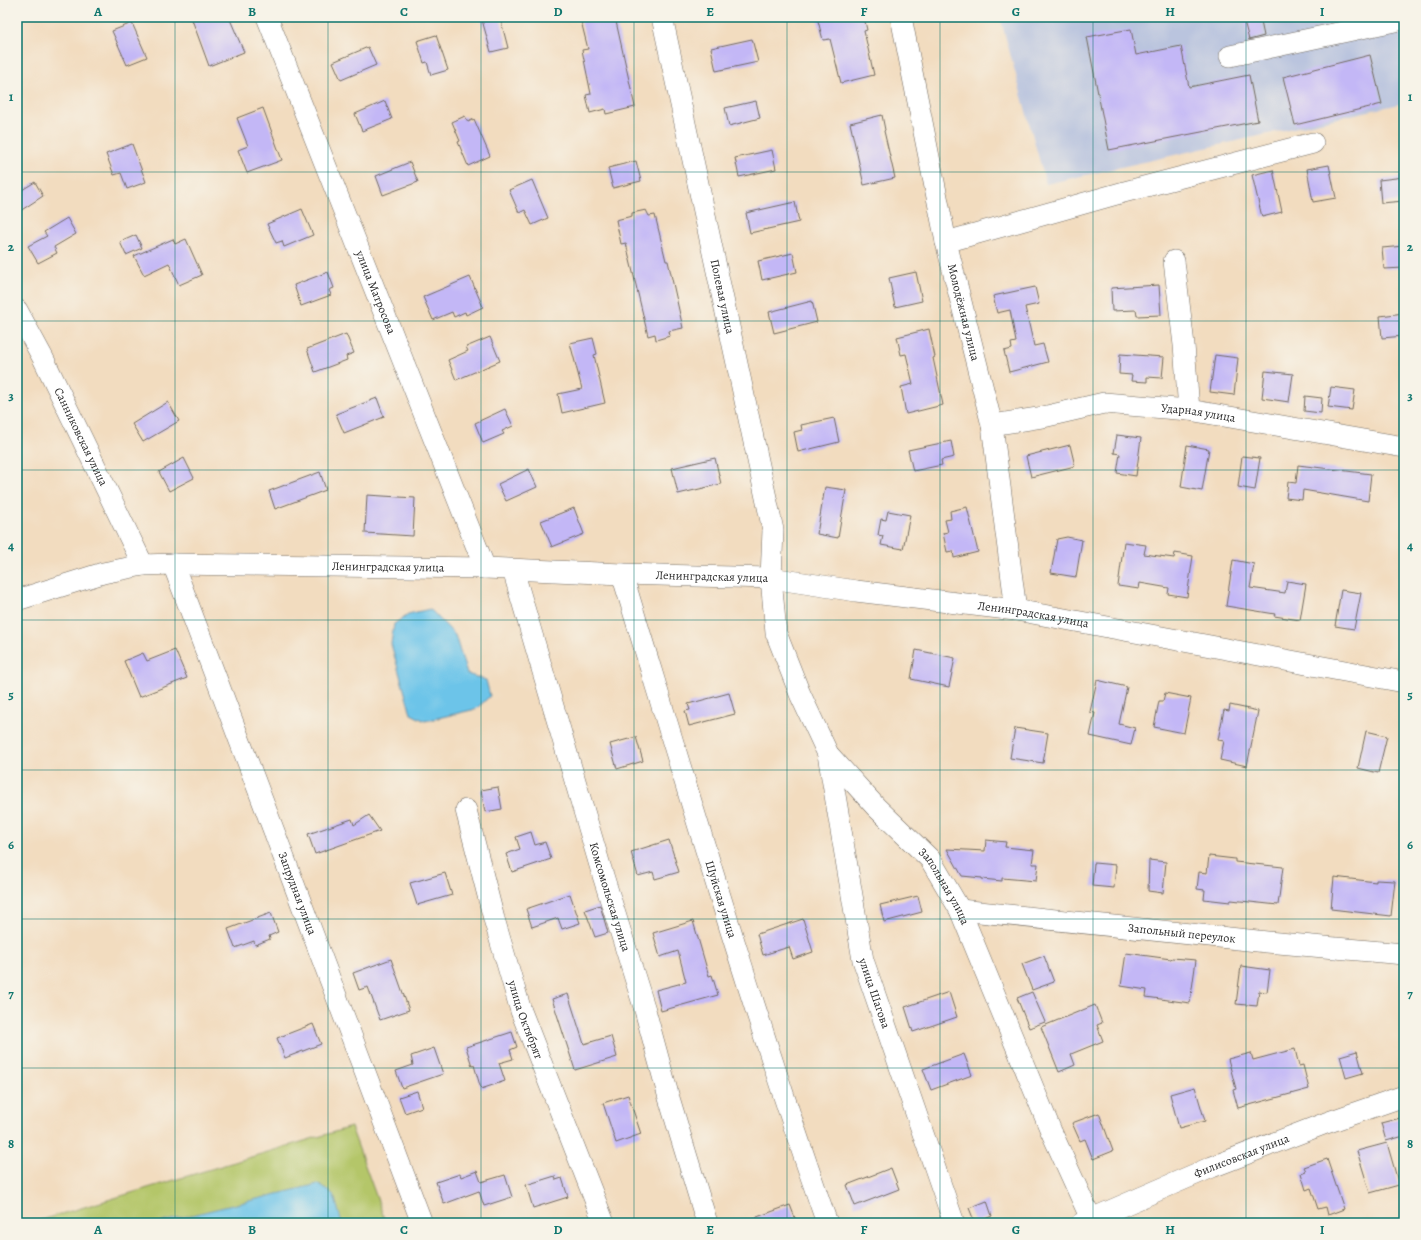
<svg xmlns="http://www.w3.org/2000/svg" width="1421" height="1240" viewBox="0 0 1421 1240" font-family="Alegreya,serif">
  <rect width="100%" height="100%" fill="#f7f3e8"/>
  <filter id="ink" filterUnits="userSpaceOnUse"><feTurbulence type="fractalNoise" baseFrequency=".025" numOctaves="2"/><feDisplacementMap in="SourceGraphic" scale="8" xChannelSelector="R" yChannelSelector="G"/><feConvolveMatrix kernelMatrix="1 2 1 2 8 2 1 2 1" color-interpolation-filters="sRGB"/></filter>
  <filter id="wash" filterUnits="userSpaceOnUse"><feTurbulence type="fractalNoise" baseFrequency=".012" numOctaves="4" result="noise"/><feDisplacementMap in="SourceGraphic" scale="16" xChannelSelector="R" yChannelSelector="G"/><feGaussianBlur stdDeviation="0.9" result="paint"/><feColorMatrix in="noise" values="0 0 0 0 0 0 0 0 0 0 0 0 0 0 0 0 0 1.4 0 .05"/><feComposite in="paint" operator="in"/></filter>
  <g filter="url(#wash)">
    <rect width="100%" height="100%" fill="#f2dcbf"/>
    <path fill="#bac4de" d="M1000 17H1404V103L1046 184Z"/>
    <path fill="#b4c669" stroke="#70784a" d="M351 1127 386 1223H31Z"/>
    <g fill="#6cc4e9" stroke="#4c788a">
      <path d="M430 609 455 635 467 674 486 680 490 696 476 709 425 721 411 714 391 644 394 624 408 614Z"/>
      <path d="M318 1184 334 1195 342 1223H159Z"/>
    </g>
    <g id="blocks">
      <g fill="#c3b7f6">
        <path d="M191 17H229L244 52 209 66Z"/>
        <path d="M493 17H500L508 48 491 52 482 20Z"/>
        <path d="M580 17H615L635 107 606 114 605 109 590 113 586 95 591 94 582 50 588 49Z"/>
        <path d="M817 17H864L867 30 864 31 874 75 841 83 830 39 823 40Z"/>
        <path d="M1243 17H1260L1264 36 1249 40Z"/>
        <path d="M132 23 147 57 127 65 112 31Z"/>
        <path d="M1131 29 1136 55 1181 46 1189 87 1249 75 1258 121 1109 150 1087 37Z"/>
        <path d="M436 35 448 70 431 75 427 62 424 63 417 41Z"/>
        <path d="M752 39 758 62 716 71 711 48Z"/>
        <path d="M368 47 376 65 341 80 333 62Z"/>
        <path d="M1370 55 1382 104 1295 125 1283 77Z"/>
        <path d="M385 101 392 119 362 131 355 114Z"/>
        <path d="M756 101 760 118 729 126 725 108Z"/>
        <path d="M263 108 282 160 247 173 238 150 248 146 237 118Z"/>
        <path d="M882 115 885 130 884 131 895 178 864 185 850 123Z"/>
        <path d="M465 116 468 122 474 119 490 156 468 166 458 142 460 141 452 122Z"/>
        <path d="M132 144 146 182 127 189 121 173 114 175 106 154Z"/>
        <path d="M772 150 776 169 739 177 735 158Z"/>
        <path d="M636 161 641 181 613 188 608 168Z"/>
        <path d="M410 162 418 182 383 195 376 176Z"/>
        <path d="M1329 165 1336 198 1313 202 1307 169Z"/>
        <path d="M1273 170 1282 212 1262 217 1252 175Z"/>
        <path d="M1404 177V201L1381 203 1379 180Z"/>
        <path d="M532 180 548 218 532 225 525 210 519 213 509 190Z"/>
        <path d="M35 182 43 196 17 213V193Z"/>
        <path d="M795 202 799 222 750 233 746 213Z"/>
        <path d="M302 209 313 235 284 247 282 241 276 243 267 224Z"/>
        <path d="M646 210 649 216 655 215 666 261H668L683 328 669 331 670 336 656 340 655 334 648 336 626 243 621 244 616 220 632 216V213Z"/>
        <path d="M67 218 76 234 54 247 57 253 38 263 28 246 47 236 44 232Z"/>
        <path d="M136 235 142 248 126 255 120 242Z"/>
        <path d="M173 239 175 244 186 239 202 275 179 285 169 263 144 275 134 256Z"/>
        <path d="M1404 246V268L1384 269 1382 248Z"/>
        <path d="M793 253 797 272 762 280 758 261Z"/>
        <path d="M328 272 334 288 329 290 331 295 301 306 294 285Z"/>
        <path d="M916 272 922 301 895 307 889 278Z"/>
        <path d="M470 277 483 307 466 315 465 312 454 317 452 312 433 320 423 297Z"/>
        <path d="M1159 285 1161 315 1137 316 1136 310 1112 311 1111 288Z"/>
        <path d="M1035 287 1039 304 1025 307 1034 346 1043 344 1048 362 1009 372 1004 351 1012 349 1011 343 1016 342 1010 310 997 313 993 296Z"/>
        <path d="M812 301 817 322 774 333 769 312Z"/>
        <path d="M1404 313V336L1382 338 1380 316Z"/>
        <path d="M929 329 935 357 933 358 943 405 906 414 901 387 913 384 906 354 901 355 897 337Z"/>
        <path d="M346 334 354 353 346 356 347 360 315 372 307 349Z"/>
        <path d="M490 337 500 361 456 380 448 360 468 351 466 347Z"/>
        <path d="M593 338 597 354 594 355 605 403 562 413 558 394 582 389 570 343Z"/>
        <path d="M1120 354 1164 357 1162 378 1147 377V382L1131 381 1132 375 1119 374Z"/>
        <path d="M1215 355 1238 358 1234 395 1210 392Z"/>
        <path d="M1265 371 1293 374 1289 402 1262 398Z"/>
        <path d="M1331 387 1355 390 1352 410 1328 407Z"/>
        <path d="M1305 396 1322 398 1321 413 1304 411Z"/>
        <path d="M377 398 384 417 344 433 336 414Z"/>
        <path d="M168 402 179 421 143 442 132 424Z"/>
        <path d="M505 409 513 426 502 431 504 434 483 443 475 423Z"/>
        <path d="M834 418 839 442 798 452 794 432 802 430 801 425Z"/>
        <path d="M1117 435 1141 438 1136 476 1117 473 1120 454 1114 453Z"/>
        <path d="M951 441 954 457 941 460 942 465 913 471 908 450Z"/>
        <path d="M1070 445 1075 466 1031 477 1026 456Z"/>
        <path d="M1187 445 1209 449 1202 491 1181 487Z"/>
        <path d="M1242 456 1260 458 1255 490 1238 487Z"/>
        <path d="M184 458 194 478 169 491 159 472Z"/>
        <path d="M715 458 721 484 678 494 672 468Z"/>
        <path d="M1298 465 1371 474 1368 501 1303 490 1302 500 1286 498 1288 482 1296 483Z"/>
        <path d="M529 469 537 487 506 501 498 484Z"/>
        <path d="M320 472 326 490 275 509 269 491Z"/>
        <path d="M825 487 846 490 838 538 817 534Z"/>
        <path d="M367 495 415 498 413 536 365 533Z"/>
        <path d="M967 507 978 552 954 558 953 551 947 552 943 533 948 532 945 520 951 519 950 511Z"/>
        <path d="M574 508 584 534 552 547 541 521Z"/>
        <path d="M888 511 910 515 903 549 881 545 883 536 878 535 881 519 886 520Z"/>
        <path d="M1067 537 1082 540 1076 577 1051 573 1057 539Z"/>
        <path d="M1124 542 1146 545 1144 554 1174 558 1175 553 1193 556 1187 597 1168 594 1169 588 1140 583 1139 589 1118 586Z"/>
        <path d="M1233 560 1254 564 1250 588 1285 593 1287 581 1306 584 1300 620 1274 616 1275 614 1226 606Z"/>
        <path d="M1341 590 1361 593 1354 629 1335 626Z"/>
        <path d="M175 650 187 678 139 697 124 661 143 653 147 661Z"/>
        <path d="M916 650 955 658 949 687 911 679Z"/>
        <path d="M1097 680 1127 687 1119 724 1135 728 1131 745 1090 736 1095 713 1090 712Z"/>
        <path d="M729 693 735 714 689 726 685 711 690 710 688 704Z"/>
        <path d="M1165 693 1191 698 1184 733 1154 727 1159 701H1163Z"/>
        <path d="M1230 705 1258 711 1247 766 1220 760 1224 741 1218 740 1224 710 1229 711Z"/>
        <path d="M1015 728 1048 733 1043 763 1010 758Z"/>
        <path d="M1366 731 1387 736 1378 773 1358 768Z"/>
        <path d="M636 737 643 761 617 769 610 744Z"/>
        <path d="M498 787 502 809 485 812 481 790Z"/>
        <path d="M369 815 380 831 315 854 308 834 352 819 354 825Z"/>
        <path d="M531 832 535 845 545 842 551 859 512 872 506 854 520 849 516 837Z"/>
        <path d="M669 840 679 872 655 879 653 872 638 876 631 852Z"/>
        <path d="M986 840 1006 842 1005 847 1034 850 1032 864H1038L1036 881 1002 878V881L982 879V878L962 876 947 849 985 851Z"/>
        <path d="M1209 856 1235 859V862L1283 867 1278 905 1231 900 1230 902 1204 899 1205 890 1197 889 1199 872 1207 873Z"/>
        <path d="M1149 860 1166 862 1163 893 1148 891Z"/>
        <path d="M1094 863 1116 865 1114 888 1092 886Z"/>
        <path d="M445 873 452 895 417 905 410 883Z"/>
        <path d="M1334 877 1376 882V880L1395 881 1391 916 1331 909Z"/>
        <path d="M570 894 580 923 562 929 558 918 532 927 526 909Z"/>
        <path d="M918 896 922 912 884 922 880 905Z"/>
        <path d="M600 905 608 933 595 937 585 910Z"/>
        <path d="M271 913 278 932 269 936 270 939 255 945 254 941 235 948 228 929Z"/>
        <path d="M803 919 813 952 793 959 789 947 763 955 757 934Z"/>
        <path d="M693 921 709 976 712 975 718 995 661 1011 656 990 686 982 678 951 660 957 653 933Z"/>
        <path d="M1126 953 1171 959 1172 958 1196 960 1190 1003 1146 997 1147 990 1121 986Z"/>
        <path d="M1044 956 1054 982 1032 990 1022 964Z"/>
        <path d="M391 959 409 1010 380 1020 368 987 359 990 353 973Z"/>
        <path d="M1241 966 1270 970 1267 992 1259 991 1257 1006 1236 1004Z"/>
        <path d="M949 992 957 1017 913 1032 905 1007Z"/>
        <path d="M1032 992 1045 1022 1029 1028 1017 998Z"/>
        <path d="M568 994 584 1044 611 1036 617 1057 575 1070 552 999Z"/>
        <path d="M1095 1005 1102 1023 1097 1025 1103 1041 1071 1054 1075 1065 1059 1072 1041 1027Z"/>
        <path d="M313 1024 321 1044 285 1058 277 1038Z"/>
        <path d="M512 1032 517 1047 510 1050 513 1059 499 1063 505 1081 481 1089 474 1065 472 1066 466 1047Z"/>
        <path d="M434 1048 443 1074 402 1088 396 1071 413 1065 411 1056Z"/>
        <path d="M1295 1049 1299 1066 1303 1065 1309 1089 1238 1108 1233 1090 1236 1089 1228 1059 1251 1053 1253 1060Z"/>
        <path d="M1357 1051 1363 1073 1346 1078 1340 1056Z"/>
        <path d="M964 1054 972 1075 931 1090 923 1069Z"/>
        <path d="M1195 1087 1205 1121 1179 1128 1170 1094Z"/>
        <path d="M417 1091 422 1107 405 1113 399 1097Z"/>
        <path d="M628 1095 641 1134 616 1143 603 1103Z"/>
        <path d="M1099 1113 1113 1151 1093 1159 1085 1139 1080 1141 1072 1123Z"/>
        <path d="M1404 1117V1136L1386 1141 1381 1123Z"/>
        <path d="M1387 1143 1399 1185 1370 1193 1357 1151Z"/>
        <path d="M1327 1159 1344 1209 1328 1215 1326 1207 1318 1209 1311 1188 1306 1190 1301 1173 1306 1171 1304 1167Z"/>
        <path d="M891 1168 899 1189 855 1206 847 1185Z"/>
        <path d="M477 1171 481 1182 505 1175 512 1197 484 1206 479 1191 444 1204 436 1182 460 1174 461 1177Z"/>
        <path d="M555 1176 556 1180 562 1178 568 1197 533 1208 526 1185Z"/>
        <path d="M987 1201 992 1216 975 1223 969 1208Z"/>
        <path d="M790 1205 797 1223H746V1221Z"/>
      </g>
    </g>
  </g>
  <g filter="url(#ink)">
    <use href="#blocks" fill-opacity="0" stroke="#71695f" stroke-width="1"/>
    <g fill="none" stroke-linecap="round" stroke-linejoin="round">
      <defs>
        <g id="minor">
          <path id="s1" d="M267 17 485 568"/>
          <path id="s2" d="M662 17 773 530 771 578 776 633 800 694 828 754 876 807 930 859 960 910 1051 1131 1091 1219"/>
          <path id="s3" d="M901 17 946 242 992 425 1016 610"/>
          <path d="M1230 56 1404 19"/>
          <path d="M946 242 1124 192 1313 143"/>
          <path d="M1174 261 1184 345 1189 410"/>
          <path id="s4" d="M17 310 43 358 143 565"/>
          <path id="s5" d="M992 425 1043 417 1104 403 1189 410 1404 447"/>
          <path id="s6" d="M173 564 422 1223"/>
          <path id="s7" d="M513 570 601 869 645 1010 669 1098 707 1223"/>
          <path id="s8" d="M622 574C688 791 752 1009 827 1223"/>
          <path id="s9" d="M17 600 103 573 143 565 173 564 485 568 622 574 771 578 856 591 1016 610 1404 682"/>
          <path id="s10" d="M828 754 863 960 954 1223"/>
          <path id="s11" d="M466 810 494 919 521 1011 604 1223"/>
          <path id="s12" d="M960 910 1267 942 1404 954"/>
          <path id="s13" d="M1082 1223 1212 1167 1326 1123 1404 1096"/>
        </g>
      </defs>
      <use href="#minor" stroke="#71695f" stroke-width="22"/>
      <use href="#minor" stroke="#fff" stroke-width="21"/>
    </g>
  </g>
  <path fill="none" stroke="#0f766e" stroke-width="1" stroke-opacity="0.55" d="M175 17V1223M328 17V1223M481 17V1223M634 17V1223M787 17V1223M940 17V1223M1093 17V1223M1246 17V1223M17 172H1404M17 321H1404M17 470H1404M17 620H1404M17 770H1404M17 919H1404M17 1068H1404"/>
  <g text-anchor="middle" stroke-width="3" stroke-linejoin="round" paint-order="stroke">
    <g font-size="12" fill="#2b2b2b" stroke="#f7f3e8">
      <text dy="4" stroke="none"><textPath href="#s1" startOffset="296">улица Матросова</textPath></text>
      <text dy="4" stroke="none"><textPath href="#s2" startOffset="286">Полевая улица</textPath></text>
      <text dy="4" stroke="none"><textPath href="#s3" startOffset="302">Молодёжная улица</textPath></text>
      <text dy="4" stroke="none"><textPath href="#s5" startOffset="209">Ударная улица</textPath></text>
      <text dy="4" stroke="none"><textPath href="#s4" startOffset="142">Санниковская улица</textPath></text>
      <text dy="4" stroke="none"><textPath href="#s9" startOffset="376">Ленинградская улица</textPath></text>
      <text dy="4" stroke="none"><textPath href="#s9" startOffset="700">Ленинградская улица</textPath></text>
      <text dy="4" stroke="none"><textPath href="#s9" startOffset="1024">Ленинградская улица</textPath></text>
      <text dy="4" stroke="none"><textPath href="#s2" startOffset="937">Запольная улица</textPath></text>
      <text dy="4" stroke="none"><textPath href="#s6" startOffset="352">Запрудная улица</textPath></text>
      <text dy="4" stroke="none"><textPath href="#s7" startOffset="341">Комсомольская улица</textPath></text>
      <text dy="4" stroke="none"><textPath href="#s8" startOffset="340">Шуйская улица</textPath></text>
      <text dy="4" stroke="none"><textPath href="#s12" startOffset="223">Запольный переулок</textPath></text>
      <text dy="4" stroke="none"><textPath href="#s10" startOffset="244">улица Шагова</textPath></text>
      <text dy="4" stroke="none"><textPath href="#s11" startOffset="218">улица Октябрят</textPath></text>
      <text dy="4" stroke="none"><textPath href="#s13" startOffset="173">Филисовская улица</textPath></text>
    </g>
  </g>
  <rect width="1421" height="1240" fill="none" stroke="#f7f3e8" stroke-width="44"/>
  <rect x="22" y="22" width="1377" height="1196" fill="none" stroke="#0f766e" stroke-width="1.5"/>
  <g font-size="13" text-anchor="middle" font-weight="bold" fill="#0f766e">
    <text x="98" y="16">A</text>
    <text x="252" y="16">B</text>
    <text x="404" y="16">C</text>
    <text x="558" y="16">D</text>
    <text x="710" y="16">E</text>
    <text x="864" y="16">F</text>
    <text x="1016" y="16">G</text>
    <text x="1170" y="16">H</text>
    <text x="1322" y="16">I</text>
    <text x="11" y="101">1</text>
    <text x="1410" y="101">1</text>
    <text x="11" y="251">2</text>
    <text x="1410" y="251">2</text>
    <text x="11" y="400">3</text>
    <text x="1410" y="400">3</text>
    <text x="11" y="550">4</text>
    <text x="1410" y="550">4</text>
    <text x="11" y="699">5</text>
    <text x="1410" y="699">5</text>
    <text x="11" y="849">6</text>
    <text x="1410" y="849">6</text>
    <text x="11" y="998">7</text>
    <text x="1410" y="998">7</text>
    <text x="11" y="1148">8</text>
    <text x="1410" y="1148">8</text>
    <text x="98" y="1234">A</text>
    <text x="252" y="1234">B</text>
    <text x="404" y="1234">C</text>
    <text x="558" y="1234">D</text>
    <text x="710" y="1234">E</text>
    <text x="864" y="1234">F</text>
    <text x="1016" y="1234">G</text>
    <text x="1170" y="1234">H</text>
    <text x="1322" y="1234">I</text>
  </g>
</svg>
